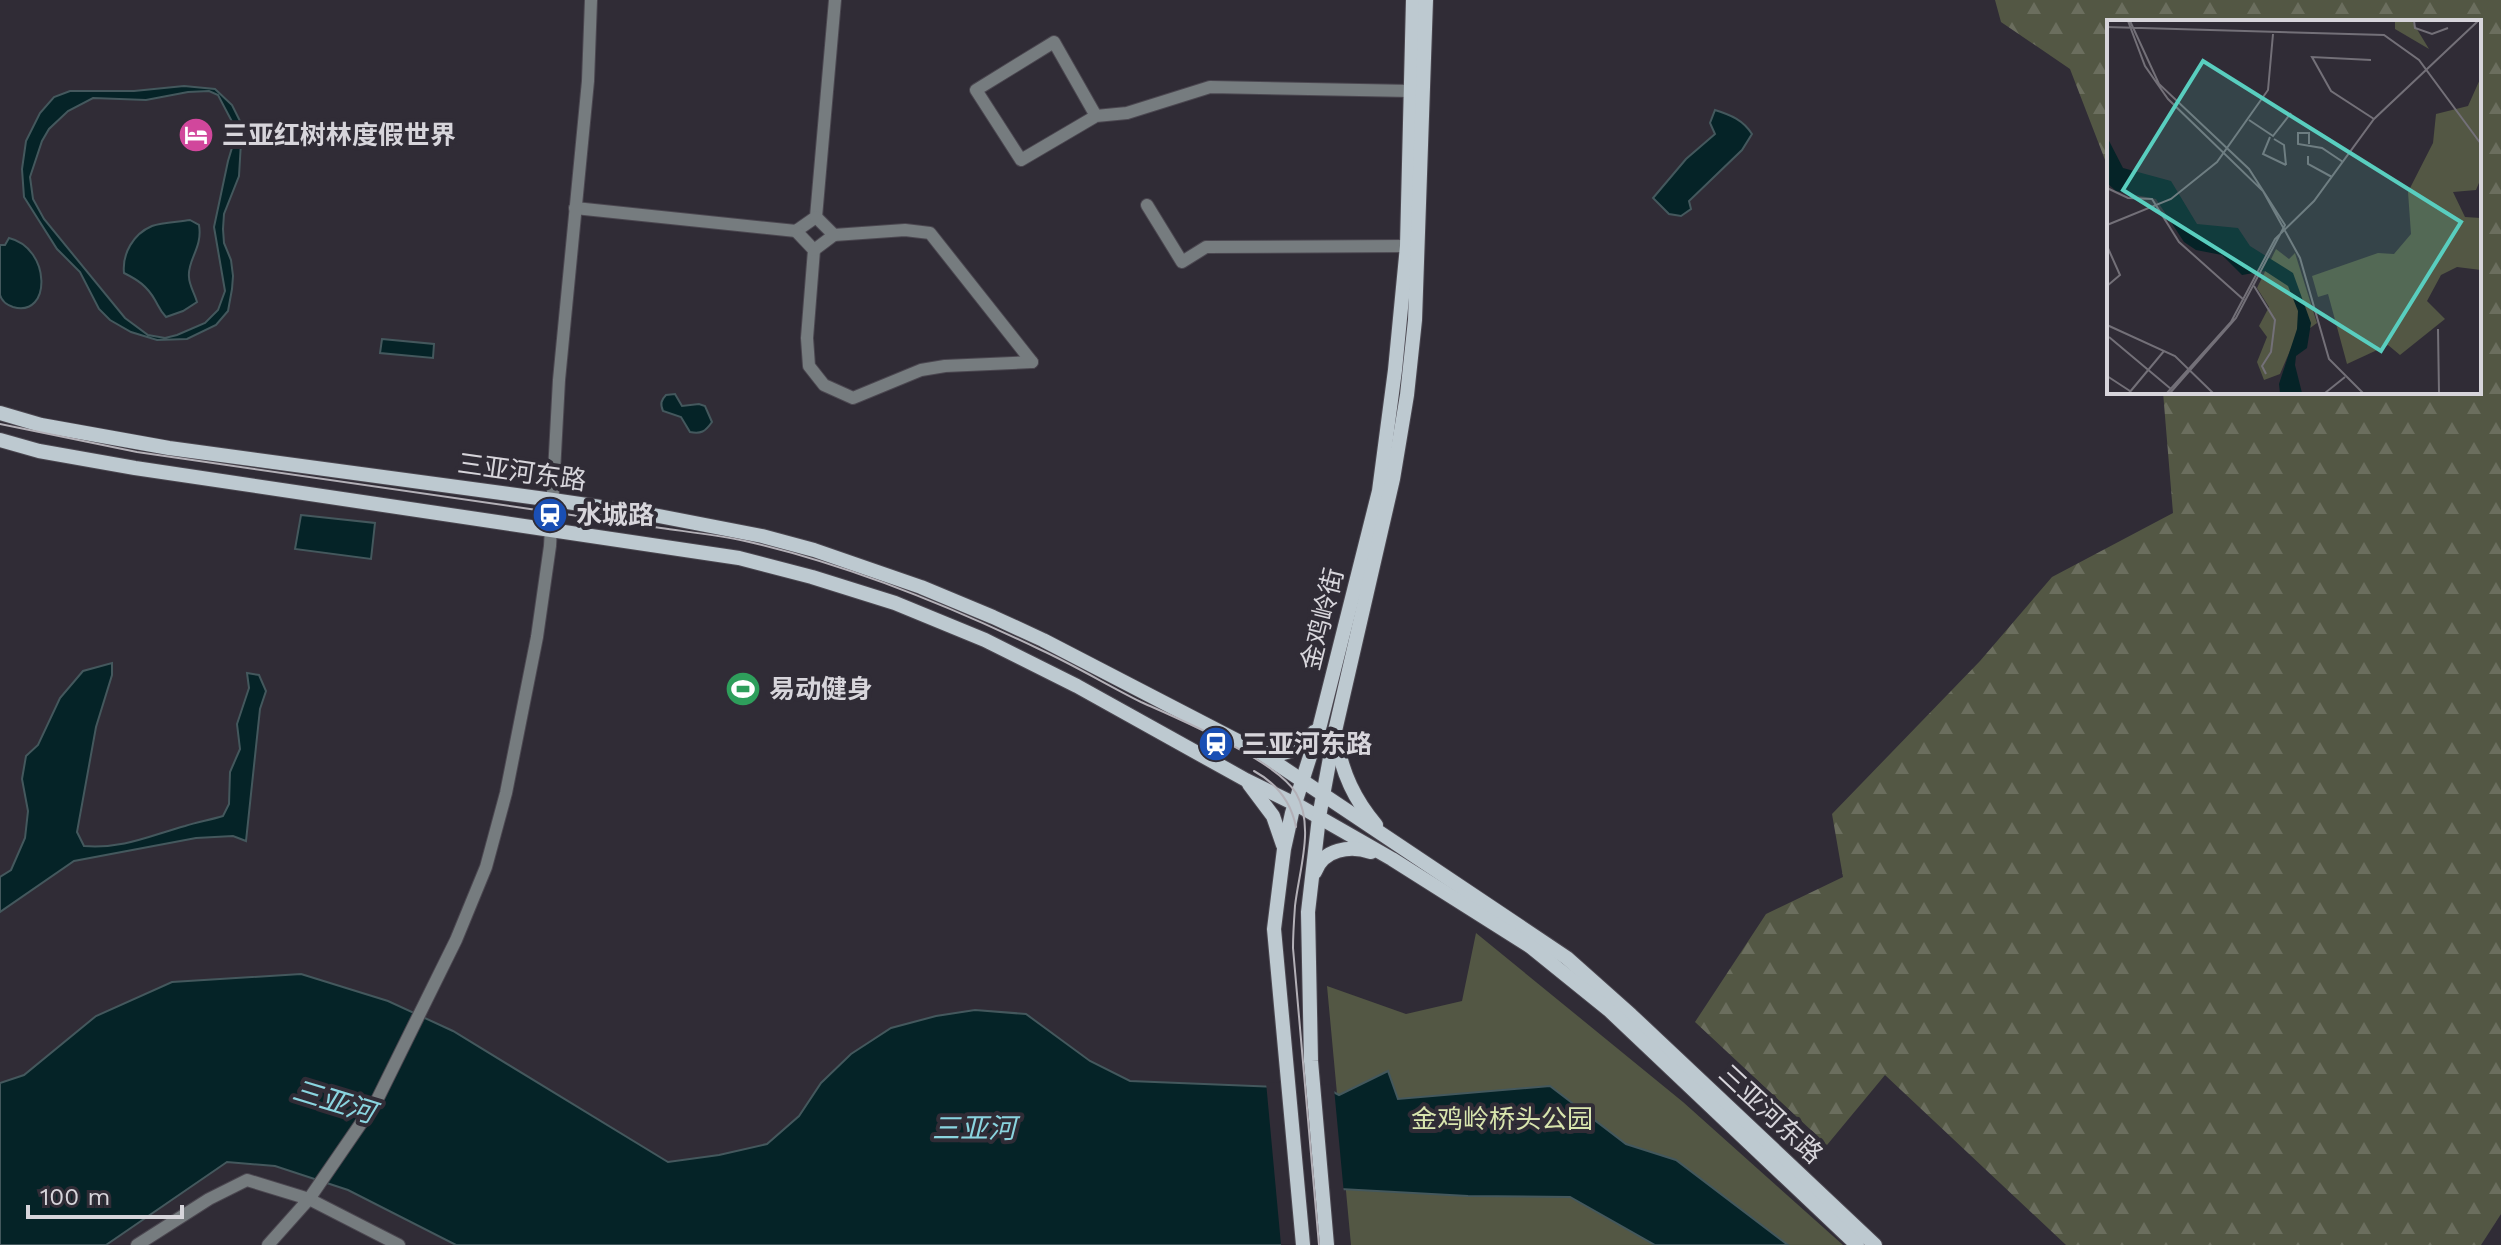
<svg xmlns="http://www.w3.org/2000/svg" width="2501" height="1245" viewBox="0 0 2501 1245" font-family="'Work Sans','Noto Sans SC',sans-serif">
  <defs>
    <pattern id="forest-firs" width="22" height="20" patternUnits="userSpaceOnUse" patternTransform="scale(2)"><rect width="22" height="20" fill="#535744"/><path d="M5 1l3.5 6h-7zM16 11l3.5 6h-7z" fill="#6b6e5e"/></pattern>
  </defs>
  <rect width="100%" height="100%" fill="#302c36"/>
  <path fill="url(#forest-firs)" d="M1995 0H2501V1214L2481 1245H2066L1885 1075 1827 1145 1695 1022 1766 914 1843 877 1832 814 1980 661 2052 577 2173 513 2163 392H2479V22H2109V188L2107 165 2070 69 2001 22Z"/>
  <path fill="#535744" d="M1476 933 1683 1102 1843 1245H1351L1327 986 1406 1014 1462 1001Z"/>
  <g fill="#052327" stroke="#44585d" stroke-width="2" fill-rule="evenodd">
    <path d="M184 86 215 89 232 105 242 125 239 176 224 214 223 229 224 243 231 260 233 276 232 289 228 311 216 325 187 339 157 340 131 332 110 320 99 309 80 272 57 249 24 197 22 169 26 141 40 113 54 97 70 91H134ZM188 92 209 91 218 95 237 131 228 161 214 227 225 291 218 310 205 323 177 335 165 338 148 335 125 318 44 219 33 199 30 177 42 141 49 129 68 111 93 98 146 100Z"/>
    <path d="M1715 110C1731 115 1743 120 1752 134L1742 150 1689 201 1691 209 1681 216 1669 214 1653 198 1686 159 1715 134 1710 123Z"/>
    <path d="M190 220 199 225C203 248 187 260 189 277 189 285 195 294 197 302L183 311 166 317C160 311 159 307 155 300 147 286 138 280 124 273 122 254 133 234 152 226 162 222 179 222 190 220Z"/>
    <path d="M9 238C51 248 52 318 13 307 7 305 2 302 0 295 0 283 0 259 0 245H5Z"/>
    <path d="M382 339 434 344 433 358 380 353Z"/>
    <path d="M675 394 682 406 699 404 705 406 712 422C705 432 701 434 690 432L681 417 663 411C660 404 661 400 666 395Z"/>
    <path d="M301 515 375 523 371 559 295 549Z"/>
    <path d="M112 663V675L96 727 77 832 84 846C123 849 149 836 185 826 197 822 210 820 223 816L229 804 230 772 240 749 237 724 249 688 247 673 259 675 266 691 260 709 246 841 233 836 196 838 74 861 0 912V877L11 870 25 838 28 811 22 779 26 756 38 745 60 698 83 671Z"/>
    <path d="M301 974 388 1001 453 1031 668 1162 719 1155 767 1144 799 1116 821 1083 851 1054 891 1028 936 1016 975 1010 1026 1014 1090 1061 1130 1081 1328 1089 1339 1095 1388 1071 1398 1099 1550 1086 1626 1144 1676 1160 1788 1245H1655L1570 1197 1468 1196 1341 1189 1318 1245H456L348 1190 275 1166 227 1162 106 1245H0V1083L24 1075 96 1016 172 982Z"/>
  </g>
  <path fill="#302c36" d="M1266 1082 1330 1085 1334 1088 1344 1194 1322 1245H1281Z"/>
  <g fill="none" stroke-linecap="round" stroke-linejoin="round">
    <defs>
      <g id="minor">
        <path d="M1096 116 1054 42 976 90 1021 160 1096 116 1127 113 1210 87 1411 91"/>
        <path d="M1147 205 1182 262 1206 247 1407 246"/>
        <path d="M575 208 796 231 816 217 835 0"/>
        <path d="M796 231 814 250 807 338 809 366 824 385 853 398 921 370 945 366 1032 362"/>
        <path d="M834 235 905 230 930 233 1032 362"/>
        <path d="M814 250 834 235 816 217"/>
        <path d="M137 1245 209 1199 247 1180 309 1199 399 1245"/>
        <path d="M268 1245 309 1199 377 1100 456 940 486 867 506 793 537 637 550 546 559 380 588 81 591 0"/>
      </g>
      <g id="major">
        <path d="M0 413 41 425 169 448 553 500 648 514 762 536 814 550 921 587 993 617 1043 640 1261 753 1567 958 1631 1015 1875 1245"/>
        <path d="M0 440 39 451 135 468 739 558 812 577 895 603 985 640 1077 686 1246 780 1301 807 1392 859 1531 947 1609 1010 1857 1245"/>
        <path d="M1336 740C1343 774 1354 799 1376 825"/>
        <path d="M1263 753C1284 757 1302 749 1314 732"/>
        <path d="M1249 784 1273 816 1283 845"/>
        <path d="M1315 872C1323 849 1350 845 1371 852"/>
        <path d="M1303 1245 1274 929 1284 849 1292 813 1320 725 1379 491 1395 370 1407 246 1413 0"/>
        <path d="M1327 1245 1311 1061 1308 912 1319 817 1335 731 1393 479 1407 395 1415 320 1426 0"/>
      </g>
    </defs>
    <use href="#minor" stroke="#4b4750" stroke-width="14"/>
    <use href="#major" stroke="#4b4750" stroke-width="16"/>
    <use href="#minor" stroke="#767c7f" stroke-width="12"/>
    <use href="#major" stroke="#bdc9d0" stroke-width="14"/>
    <g stroke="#b3b0b7" stroke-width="2">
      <path d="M0 424 137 452 661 528C689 532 717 535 745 541 847 564 945 604 1039 649 1074 665 1107 685 1141 702 1179 719 1276 760 1296 793 1315 827 1299 870 1295 906 1294 920 1293 934 1293 948L1319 1245"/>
      <path d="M1254 771C1276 783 1291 802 1296 827"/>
    </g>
  </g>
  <defs>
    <symbol id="hotel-disc" viewBox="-11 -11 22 22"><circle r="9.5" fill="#d1479c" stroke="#302c36"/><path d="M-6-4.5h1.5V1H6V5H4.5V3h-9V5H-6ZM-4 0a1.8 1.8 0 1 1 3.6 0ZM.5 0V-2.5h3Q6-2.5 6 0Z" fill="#fff"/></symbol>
    <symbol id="station-disc" viewBox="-11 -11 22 22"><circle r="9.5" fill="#1a4fb4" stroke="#302c36"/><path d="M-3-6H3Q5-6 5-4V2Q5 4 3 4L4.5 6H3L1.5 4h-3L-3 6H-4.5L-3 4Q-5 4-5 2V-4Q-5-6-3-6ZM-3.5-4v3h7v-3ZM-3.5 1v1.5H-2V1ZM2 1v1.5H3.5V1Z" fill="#fff"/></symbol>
    <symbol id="stadium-disc" viewBox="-11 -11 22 22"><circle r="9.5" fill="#2e9e5b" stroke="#302c36"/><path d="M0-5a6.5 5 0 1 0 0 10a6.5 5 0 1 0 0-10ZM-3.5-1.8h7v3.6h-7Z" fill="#fff"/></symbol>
  </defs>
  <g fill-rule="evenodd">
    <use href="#hotel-disc" x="176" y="115" width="40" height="40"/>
    <use href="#station-disc" x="530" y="495" width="40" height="40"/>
    <use href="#stadium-disc" x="723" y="669" width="40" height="40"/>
    <use href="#station-disc" x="1196" y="724" width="40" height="40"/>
  </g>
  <g text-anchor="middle" stroke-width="8" stroke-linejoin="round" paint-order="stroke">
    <g font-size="26" font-weight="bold" fill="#d7d5db" stroke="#302c36" text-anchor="start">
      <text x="222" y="144">三亚红树林度假世界</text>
      <text x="576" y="524">水城路</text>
      <text x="769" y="698">易动健身</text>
      <text x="1242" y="753">三亚河东路</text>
    </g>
    <g font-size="26" fill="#d7d5db" stroke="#302c36">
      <text transform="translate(522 472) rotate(8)" y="9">三亚河东路</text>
      <text transform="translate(1322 619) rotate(-76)" y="9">金鸡岭街</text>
      <text transform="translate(1771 1114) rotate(43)" y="9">三亚河东路</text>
    </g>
    <g font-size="26" fill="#d8e5ae" stroke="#302c36">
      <text x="1502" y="1128">金鸡岭桥头公园</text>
    </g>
    <g font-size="28" font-style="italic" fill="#8ad4df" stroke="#302c36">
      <text transform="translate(334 1101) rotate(17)" y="10">三亚河</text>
      <text x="974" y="1138">三亚河</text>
    </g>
  </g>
  <g transform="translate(2107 20)">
    <rect width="374" height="374" fill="#302c36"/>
    <path d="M288 1H305L322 29 288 9ZM374 57V158L369 170 346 172 358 197 374 198V250L350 247 334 255 320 281 338 299 293 335 281 325 240 344 221 274 211 277 205 256 271 233 287 234 304 214 301 172 326 123 329 94 361 86Z" fill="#535744"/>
    <path d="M169 229 182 239 188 233 210 303 188 319 173 354 157 360 150 342 160 317 152 306 162 287 150 268Z" fill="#535744"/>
    <path d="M0 117 16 148 64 161 90 204 131 208 143 226 186 253 204 303 200 328 189 336 188 345 195 373H173L172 364 190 309 191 291 181 266 158 251 135 255 115 235 89 230 77 222 49 179 9 171 0 163Z" fill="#052327"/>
    <path fill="none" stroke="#737078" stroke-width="2" d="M21 1 38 46 61 79 156 171 193 238 222 339 256 373M23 1 52 64 142 149 178 205 129 298 63 373M307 1 308 8 325 14 341 8M0 7 277 15 312 40 374 124M264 40 205 37 224 71 267 99M142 100 166 116 184 93M163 117 156 134 179 145M167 119 177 125 179 145M202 124V113H191V124L215 128 236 142M201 136V144L225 157M0 168 21 178 45 179 72 222 137 280M0 205 64 179 110 142 161 70 166 14M0 226 13 255 0 266M147 266 168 300 164 332 155 346 159 354M0 305 68 336 106 373M331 309 332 373M2 317 64 369M0 356 23 371M22 373 57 331M60 373 124 302 168 219 207 181 267 99 371 1M218 373 238 357"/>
    <path fill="#59cebf" fill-opacity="0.15" stroke="#59cebf" stroke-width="4" d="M96 41 354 202 274 331 16 170Z"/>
    <rect width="374" height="374" fill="none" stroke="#d7d5db" stroke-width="4"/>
  </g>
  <path d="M28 1205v12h154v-12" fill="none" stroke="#d7d5db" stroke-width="4"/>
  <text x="40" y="1205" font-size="24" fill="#d7d5db" stroke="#302c36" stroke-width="6" paint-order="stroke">100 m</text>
</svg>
